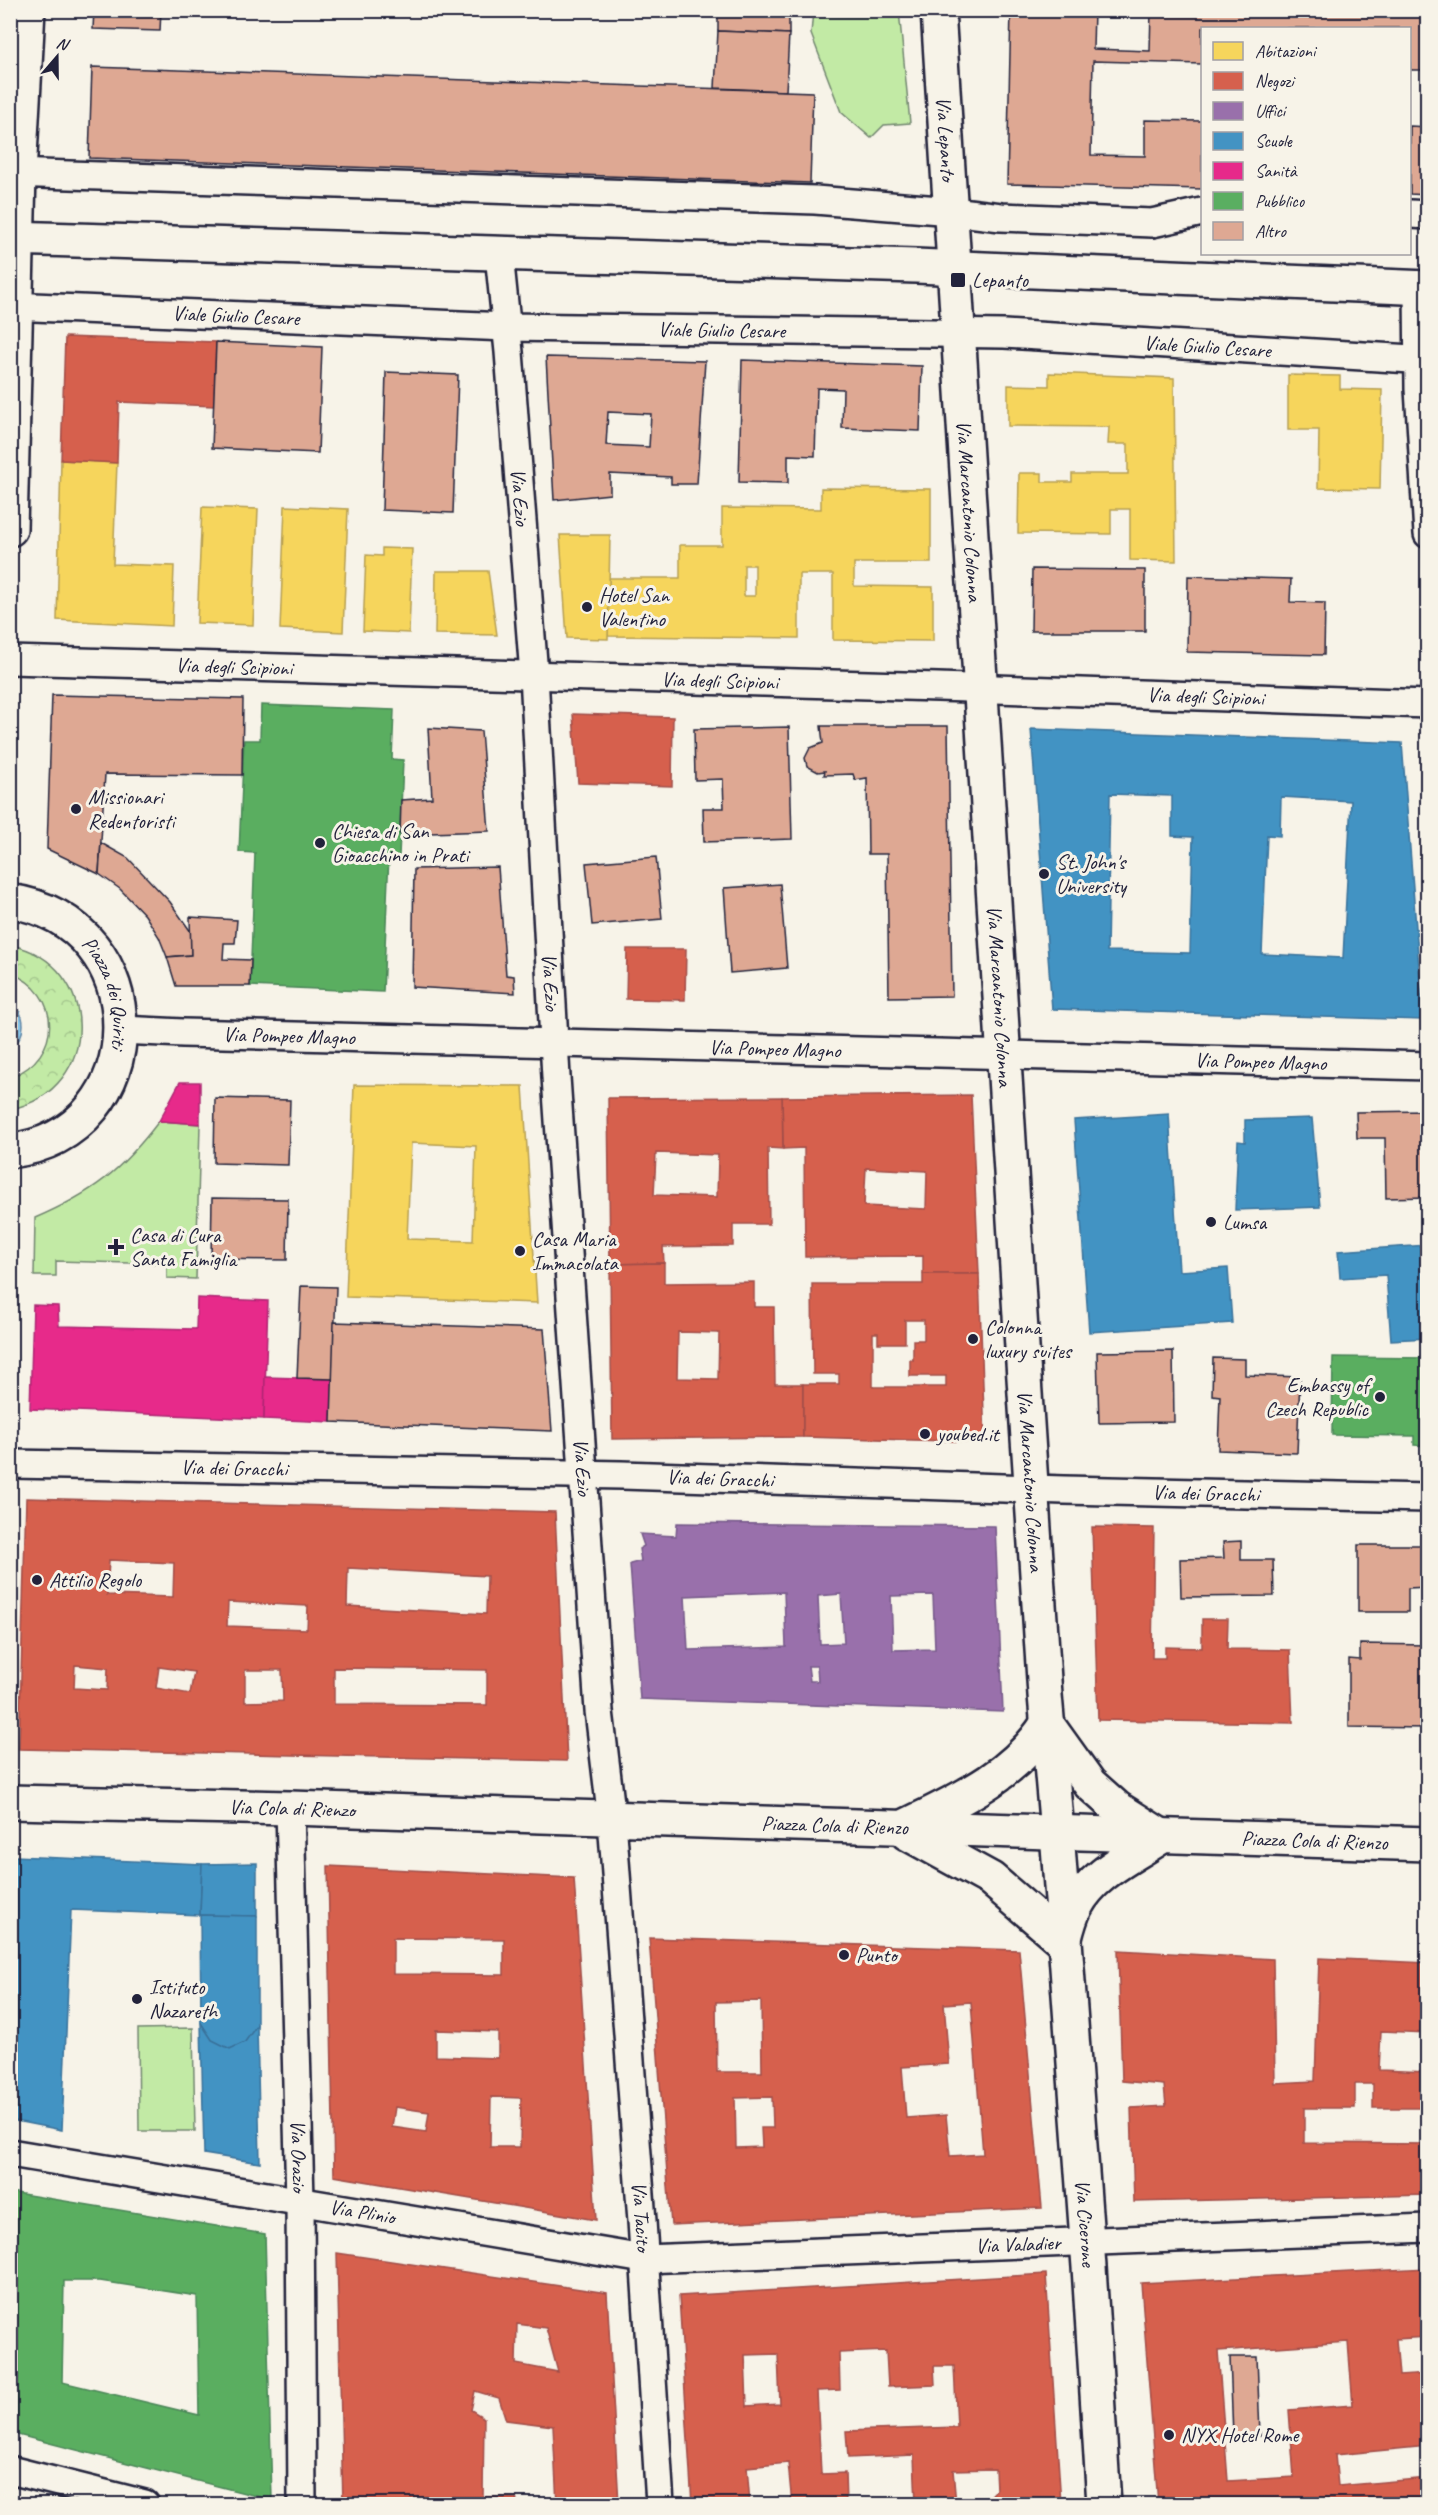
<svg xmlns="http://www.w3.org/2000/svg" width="1438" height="2515" viewBox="0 0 1438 2515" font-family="Caveat,sans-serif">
  <defs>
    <pattern id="park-crowns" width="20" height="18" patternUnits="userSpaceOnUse" patternTransform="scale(1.5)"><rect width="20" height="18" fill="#c2eaa5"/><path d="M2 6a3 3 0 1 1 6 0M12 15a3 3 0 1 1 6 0" fill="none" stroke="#a6c88f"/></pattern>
    <pattern id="water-ripples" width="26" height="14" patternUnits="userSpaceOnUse" patternTransform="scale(1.5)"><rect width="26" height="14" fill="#8cc9ec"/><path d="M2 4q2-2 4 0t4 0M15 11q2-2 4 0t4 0" fill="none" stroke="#78accb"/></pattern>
  </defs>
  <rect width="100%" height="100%" fill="#f7f3e8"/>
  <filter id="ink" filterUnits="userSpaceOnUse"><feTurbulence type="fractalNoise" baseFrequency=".0167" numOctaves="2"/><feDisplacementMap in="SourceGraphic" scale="12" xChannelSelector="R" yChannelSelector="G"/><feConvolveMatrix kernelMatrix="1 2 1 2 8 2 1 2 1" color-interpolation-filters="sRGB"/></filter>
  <g filter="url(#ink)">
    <g fill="#c2eaa5" stroke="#728670" stroke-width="1.5">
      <path d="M813 11H899L910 123 884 125 871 138 841 112 811 34Z"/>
      <path d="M159 1121 200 1124 196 1279 167 1278V1264L56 1261V1276H34L35 1218C93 1193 121 1171 159 1121Z"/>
      <path d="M193 2028 195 2131H139L138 2029Z"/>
    </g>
    <path fill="url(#park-crowns)" stroke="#728670" stroke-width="1.5" d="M11 945C102 964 102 1090 11 1109V1077C63 1057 62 993 11 973Z"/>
    <path fill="url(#water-ripples)" stroke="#6286a5" stroke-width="1.5" d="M11 1001C27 1015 27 1035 11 1049Z"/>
    <g fill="#f6d55c" stroke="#b69f52" stroke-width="1.5" fill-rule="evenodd">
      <path d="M1049 373 1174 378 1176 561 1130 560V509H1111V534L1018 533 1019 473H1042V482H1072V474H1128V444H1108L1109 427 1008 426V385L1049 386Z"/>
      <path d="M1288 375 1340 376V389L1382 390 1380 489 1318 488 1319 430H1288Z"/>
      <path d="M61 460 117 463 113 564 174 566 172 626 57 620Z"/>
      <path d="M821 488 931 489V563H854V586L933 587V641L833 640V574H799V638L608 636 609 578H680V545H722V508L821 509ZM744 565H755V596H744Z"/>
      <path d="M285 506 348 509 343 632 280 629Z"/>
      <path d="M202 507 258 509 253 625 197 623Z"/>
      <path d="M560 535H610L608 639 567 638Z"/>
      <path d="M382 548 412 549 409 633 363 631 366 555 382 556Z"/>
      <path d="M436 571H488L497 635 435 634Z"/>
      <path d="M354 1085 523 1086 537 1303 346 1297ZM411 1143 476 1146 473 1241 407 1239Z"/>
    </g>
    <g fill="#d6604d" stroke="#a04d48" stroke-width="1.5" fill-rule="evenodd">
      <path d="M65 337 216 342 214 406 119 402 117 463 61 460Z"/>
      <path d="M573 714 673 717 672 786 578 783Z"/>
      <path d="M627 949H686L685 1000 626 999Z"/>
      <path d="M971 1095 979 1274H923V1256L805 1257 804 1148 783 1149 782 1097ZM866 1168 927 1171 926 1209 864 1206Z"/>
      <path d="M782 1097 783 1149 768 1148 769 1224H733V1246L663 1247 664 1263 610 1264 608 1098ZM656 1153 718 1155 717 1197 654 1195Z"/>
      <path d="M664 1263V1283L754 1282V1307H774L775 1384H803V1437L612 1439 610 1264ZM678 1332 719 1333 718 1379 677 1378Z"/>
      <path d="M923 1274H979L985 1442 803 1437V1384H839V1374H813L812 1284H923ZM905 1320H924V1340H913V1360L910 1359V1376H946V1387H873V1333H878V1343H905Z"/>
      <path d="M26 1498 555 1512 567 1761 19 1749ZM109 1560 174 1563 173 1597 107 1595ZM348 1568 487 1576 486 1614 347 1606ZM228 1602 308 1606 307 1629 227 1626ZM75 1665 108 1668 107 1690 74 1688ZM159 1667 194 1672 190 1694 156 1688ZM334 1668 487 1670V1705L334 1704ZM245 1670H282L283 1701 245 1702Z"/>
      <path d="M1092 1527 1154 1528 1152 1658H1165V1647L1202 1648V1619H1228L1227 1649 1290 1650 1293 1723 1098 1720Z"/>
      <path d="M328 1866 574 1878 596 2220 334 2176ZM393 1938 504 1939V1975L393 1974ZM436 2030 498 2032V2058L436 2056ZM491 2097 521 2098 520 2147H490ZM395 2107 429 2112 426 2132 392 2127Z"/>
      <path d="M649 1938 1019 1950 1042 2208 671 2225ZM761 2001 762 2072H717L716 2002ZM971 2002 983 2154 950 2156 946 2115 906 2118 902 2067 949 2064 944 2004ZM772 2097 773 2128H761L762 2147 736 2148 735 2098Z"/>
      <path d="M1118 1950 1273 1959 1275 2083 1315 2081 1319 1958 1428 1963V2033L1381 2031 1379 2070 1428 2072V2108H1373V2084H1355V2108H1304V2143L1428 2144V2195L1134 2202 1131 2108 1166 2106 1164 2085 1122 2081Z"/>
      <path d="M337 2253 607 2293 619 2504H557L553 2426 506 2420 499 2398 475 2391 471 2410 484 2418 483 2497 516 2498 518 2504H343ZM517 2324 546 2328 558 2372 516 2364Z"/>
      <path d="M1428 2268V2337L1396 2339 1399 2376 1428 2374V2446L1335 2455 1338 2486 1428 2478V2504H1158L1141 2283ZM1348 2342 1353 2405 1289 2410 1294 2477 1228 2481 1218 2351Z"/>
      <path d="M1046 2274 1061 2504H983L996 2490 995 2469 953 2470 956 2504H916L914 2455 848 2458 846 2431 957 2427 954 2366H934L935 2385 888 2387 886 2351 839 2353 840 2390 817 2391 821 2474 845 2473 846 2504H792L788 2463 747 2467 750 2504H692L679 2296ZM778 2354 780 2404 747 2406 745 2355Z"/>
    </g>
    <path fill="#9970ab" stroke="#755989" stroke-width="1.5" fill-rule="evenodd" d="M677 1523 995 1526 1003 1712 640 1699 630 1564 641 1561 639 1549 644 1546 640 1534 676 1536ZM784 1592 786 1647 688 1650 685 1596ZM841 1594 844 1643 820 1644 818 1596ZM933 1595 935 1649 893 1650 891 1596ZM808 1666H817L818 1681H810Z"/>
    <g fill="#4393c3" stroke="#39719a" stroke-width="1.5" fill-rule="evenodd">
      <path d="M1031 729 1402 743 1423 1020 1052 1009ZM1110 794 1172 796V836L1193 837 1190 953 1107 951ZM1281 797 1351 801 1343 958 1262 954 1267 835 1280 836Z"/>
      <path d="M1169 1114 1179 1271 1228 1268 1232 1323 1089 1332 1074 1120Z"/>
      <path d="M1312 1118 1320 1207 1235 1210 1238 1141 1245 1142V1120Z"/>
      <path d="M1428 1245V1338L1391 1340 1386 1275 1340 1278 1338 1251Z"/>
      <path d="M14 1856 202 1864 200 1915 71 1910 62 2130 10 2120V1935Z"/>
      <path d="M257 1863V1916L200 1915 202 1864Z"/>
      <path d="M200 1915 257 1916V2025L245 2042 230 2049 212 2040 201 2023Z"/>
      <path d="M201 2023 212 2040 230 2049 245 2042 257 2025 260 2163 204 2154Z"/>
    </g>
    <g fill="#e7298a" stroke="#ac2772" stroke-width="1.5">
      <path d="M180 1082H200V1124L159 1121Z"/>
      <path d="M197 1298 268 1301 264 1419 30 1409 33 1305 58 1306 59 1326 196 1329Z"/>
      <path d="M265 1377 333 1379 331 1422 264 1419Z"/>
    </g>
    <g fill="#5aae61" stroke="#498456" stroke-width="1.5" fill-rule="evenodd">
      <path d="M261 705 394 710 392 759 403 760 399 856 389 855 383 992 250 986 255 853 239 852 244 740H260Z"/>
      <path d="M1333 1357 1428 1358V1446L1414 1445V1436L1332 1435Z"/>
      <path d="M10 2192 265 2234 272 2500 10 2433ZM64 2281H100L197 2296 199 2415 62 2382Z"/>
    </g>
    <g fill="#dea893" stroke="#22223b" stroke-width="1.5" fill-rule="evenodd">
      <path d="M94 10H161L160 31 93 29Z"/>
      <path d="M718 10H789V34L718 31Z"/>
      <path d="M1011 10H1094L1093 49 1150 51 1151 10 1428 12V70H1410V28H1202V64L1093 61 1091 155 1145 156V120L1202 121V189L1007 184Z"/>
      <path d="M1368 10H1428V12Z"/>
      <path d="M718 31 789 34 786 91 715 88Z"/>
      <path d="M92 67 813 92 810 183 89 158Z"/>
      <path d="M1410 126 1428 127V195L1410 194Z"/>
      <path d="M216 342 322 347 318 453 212 448Z"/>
      <path d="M546 357 705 361 697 484H671V477L610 474V494L554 500ZM608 412 651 414 649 447 606 445Z"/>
      <path d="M742 360 922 366 920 431 842 428 843 389 817 388 815 456 788 455V483L739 482Z"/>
      <path d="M386 372 458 375 453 513 382 510Z"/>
      <path d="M1032 569 1145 570V631H1031Z"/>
      <path d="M1188 576 1291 579 1290 602 1325 603 1324 655 1187 652Z"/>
      <path d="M52 695 243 699 242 775 105 774 99 874 47 849Z"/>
      <path d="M821 726H948L952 996 889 997 887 854H868L867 778 855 780 853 774 824 775 825 771 818 772 807 766 805 758 810 748 823 743Z"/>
      <path d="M789 727 792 839 704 842 703 808H724L723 779 695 780 694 729Z"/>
      <path d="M428 728 481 731 489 831 400 834 401 800 432 798Z"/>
      <path d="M101 843 128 858 170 902 191 932V955L167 957 159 937 145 915 120 889 99 874Z"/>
      <path d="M656 857 662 919 592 925 586 863Z"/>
      <path d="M498 867 506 975 514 976 515 993 412 987 414 869Z"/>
      <path d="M780 884 787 968 730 973 724 888Z"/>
      <path d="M190 917 237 920 235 943H224L223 959 251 960 250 986H176L167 957 191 955Z"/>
      <path d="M215 1098 290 1100 288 1165 214 1163Z"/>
      <path d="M1428 1111V1197L1386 1198 1385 1138H1357L1356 1112Z"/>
      <path d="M212 1198 288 1199 287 1260 211 1259Z"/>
      <path d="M301 1286 336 1287 333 1379 297 1378Z"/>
      <path d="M334 1322 544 1329 552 1431 331 1422Z"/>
      <path d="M1173 1351 1174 1422 1099 1423 1097 1352Z"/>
      <path d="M1213 1358 1245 1359V1375L1300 1377 1297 1453 1218 1450 1220 1396 1212 1395Z"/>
      <path d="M1241 1541V1560H1273L1274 1596 1181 1597 1180 1559 1224 1558 1223 1542Z"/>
      <path d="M1358 1545H1428V1587L1408 1588V1612H1358Z"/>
      <path d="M1360 1644 1428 1645V1728L1349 1727V1659L1360 1660Z"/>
      <path d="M1230 2357H1257L1260 2435 1233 2436Z"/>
    </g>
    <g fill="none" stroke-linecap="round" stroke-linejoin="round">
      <defs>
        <g id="minor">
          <path d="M10 173 815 200 952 211 1001 217 1152 223 1202 212"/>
          <path d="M1410 214 1428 215"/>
          <path id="s1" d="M499 254 509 352 534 675 556 1077 585 1501 599 1711 612 1820 642 2221 660 2504"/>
          <path d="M1418 288 1419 389 1428 534"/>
          <path id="s2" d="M10 306 507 327 1004 334 1428 360"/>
          <path id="s3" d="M10 660 938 687 1428 704"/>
          <path id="s4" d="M121 1030 183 1033 1428 1066"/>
          <path id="s5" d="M10 1464 622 1475 1064 1490 1428 1498"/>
          <path id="s6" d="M290 1808 300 2201 302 2504"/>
          <path id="s7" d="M10 2153 644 2259 1428 2228"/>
          <path d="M10 2470 145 2504"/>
        </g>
        <g id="tertiary">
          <path id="s8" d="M938 10 1023 1363 1045 1695 1057 1832 1089 2267 1104 2504"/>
          <path d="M10 238 916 266 1428 288"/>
          <path d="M10 529 19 174 28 10"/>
          <path id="s9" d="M10 901C158 923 155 1134 10 1151"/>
        </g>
        <g id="secondary">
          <path id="s10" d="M10 1802 290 1808 1428 1844"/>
          <path d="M906 1826C959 1800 1014 1776 1047 1724L1090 1784 1117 1808 1158 1834"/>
          <path d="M907 1833 991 1879 1064 1942C1067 1930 1070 1917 1076 1906 1094 1872 1132 1857 1162 1836"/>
        </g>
      </defs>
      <use href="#minor" stroke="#22223b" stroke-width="32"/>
      <use href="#tertiary" stroke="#22223b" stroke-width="38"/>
      <use href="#secondary" stroke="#22223b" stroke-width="38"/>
      <use href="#minor" stroke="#f7f3e8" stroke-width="27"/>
      <use href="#tertiary" stroke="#f7f3e8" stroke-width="33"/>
      <use href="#secondary" stroke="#f7f3e8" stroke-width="33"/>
    </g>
  </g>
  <g fill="#22223b" stroke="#f7f3e8" stroke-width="2">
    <rect x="950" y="272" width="16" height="16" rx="3"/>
    <circle cx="587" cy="607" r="6"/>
    <circle cx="76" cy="809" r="6"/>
    <circle cx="320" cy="843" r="6"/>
    <circle cx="1044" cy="874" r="6"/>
    <circle cx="1211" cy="1222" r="6"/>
    <path d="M113 1238h6v6h6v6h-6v6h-6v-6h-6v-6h6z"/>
    <circle cx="520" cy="1251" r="6"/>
    <circle cx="973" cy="1339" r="6"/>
    <circle cx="1380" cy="1397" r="6"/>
    <circle cx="925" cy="1434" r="6"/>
    <circle cx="37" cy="1580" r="6"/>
    <circle cx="844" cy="1955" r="6"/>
    <circle cx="137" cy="1999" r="6"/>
    <circle cx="1169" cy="2435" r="6"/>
  </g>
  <g text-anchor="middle" stroke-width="6" stroke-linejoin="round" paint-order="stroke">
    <g font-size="21" fill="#22223b" stroke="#f7f3e8">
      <text dy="7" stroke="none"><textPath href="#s8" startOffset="129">Via Lepanto</textPath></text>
      <text dy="7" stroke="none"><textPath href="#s2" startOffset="226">Viale Giulio Cesare</textPath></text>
      <text dy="7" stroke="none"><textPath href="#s2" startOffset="712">Viale Giulio Cesare</textPath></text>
      <text dy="7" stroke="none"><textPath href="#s2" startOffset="1198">Viale Giulio Cesare</textPath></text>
      <text dy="7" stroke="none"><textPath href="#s1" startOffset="244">Via Ezio</textPath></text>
      <text dy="7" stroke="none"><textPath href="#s8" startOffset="502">Via Marcantonio Colonna</textPath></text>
      <text dy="7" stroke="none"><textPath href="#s3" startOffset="224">Via degli Scipioni</textPath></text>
      <text dy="7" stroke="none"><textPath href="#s3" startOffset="710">Via degli Scipioni</textPath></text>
      <text dy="7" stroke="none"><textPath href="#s3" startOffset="1196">Via degli Scipioni</textPath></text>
      <text dy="7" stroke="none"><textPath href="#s1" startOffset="730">Via Ezio</textPath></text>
      <text dy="7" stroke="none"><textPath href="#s9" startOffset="146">Piazza dei Quiriti</textPath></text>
      <text dy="7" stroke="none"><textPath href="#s8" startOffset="988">Via Marcantonio Colonna</textPath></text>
      <text dy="7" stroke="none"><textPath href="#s4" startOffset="168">Via Pompeo Magno</textPath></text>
      <text dy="7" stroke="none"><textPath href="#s4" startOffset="654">Via Pompeo Magno</textPath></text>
      <text dy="7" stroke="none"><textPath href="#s4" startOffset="1140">Via Pompeo Magno</textPath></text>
      <text dy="7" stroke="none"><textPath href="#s1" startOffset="1216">Via Ezio</textPath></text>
      <text dy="7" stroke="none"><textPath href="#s5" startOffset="224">Via dei Gracchi</textPath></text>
      <text dy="7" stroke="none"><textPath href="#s5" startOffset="710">Via dei Gracchi</textPath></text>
      <text dy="7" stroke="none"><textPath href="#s8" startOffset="1474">Via Marcantonio Colonna</textPath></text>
      <text dy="7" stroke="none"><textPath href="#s5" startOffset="1196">Via dei Gracchi</textPath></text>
      <text dy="7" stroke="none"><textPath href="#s10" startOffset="282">Via Cola di Rienzo</textPath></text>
      <text dy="7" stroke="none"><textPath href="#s10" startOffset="825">Piazza Cola di Rienzo</textPath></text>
      <text dy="7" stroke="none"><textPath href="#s10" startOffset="1305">Piazza Cola di Rienzo</textPath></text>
      <text dy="7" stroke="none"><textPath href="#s6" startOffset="348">Via Orazio</textPath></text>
      <text dy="7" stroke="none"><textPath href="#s7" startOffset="357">Via Plinio</textPath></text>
      <text dy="7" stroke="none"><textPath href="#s1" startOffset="1968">Via Tacito</textPath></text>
      <text dy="7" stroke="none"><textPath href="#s8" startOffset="2218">Via Cicerone</textPath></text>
      <text dy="7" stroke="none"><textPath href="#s7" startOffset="1017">Via Valadier</textPath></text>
    </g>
    <g font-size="21" fill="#22223b" stroke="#f7f3e8" text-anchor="start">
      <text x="972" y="287">Lepanto</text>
      <text x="599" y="602">Hotel San<tspan x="599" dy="24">Valentino</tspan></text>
      <text x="88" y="804">Missionari<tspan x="88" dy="24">Redentoristi</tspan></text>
      <text x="332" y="838">Chiesa di San<tspan x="332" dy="24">Gioacchino in Prati</tspan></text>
      <text x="1056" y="869">St. John's<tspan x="1056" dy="24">University</tspan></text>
      <text x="1223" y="1229">Lumsa</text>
      <text x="130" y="1242">Casa di Cura<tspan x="130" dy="24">Santa Famiglia</tspan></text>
      <text x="532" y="1246">Casa Maria<tspan x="532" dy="24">Immacolata</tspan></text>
      <text x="985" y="1334">Colonna<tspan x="985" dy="24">luxury suites</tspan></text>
      <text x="1368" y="1392" text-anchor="end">Embassy of<tspan x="1368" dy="24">Czech Republic</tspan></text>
      <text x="937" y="1441">youbed.it</text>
      <text x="49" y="1587">Attilio Regolo</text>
      <text x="856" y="1962">Punto</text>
      <text x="149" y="1994">Istituto<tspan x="149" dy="24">Nazareth</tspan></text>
      <text x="1181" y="2442">NYX Hotel Rome</text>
    </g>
  </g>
  <rect width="1438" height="2515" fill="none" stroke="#f7f3e8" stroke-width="36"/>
  <rect x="18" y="18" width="1402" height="2479" fill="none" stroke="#22223b" stroke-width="2" filter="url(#ink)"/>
  <rect x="1201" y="27" width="210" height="228" fill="#f7f3e8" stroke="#a29fa3" stroke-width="1.5"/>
  <rect x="1213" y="42" width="30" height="18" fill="#f6d55c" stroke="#a29fa3" stroke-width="1.5"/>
  <text x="1255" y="57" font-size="18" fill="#22223b">Abitazioni</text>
  <rect x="1213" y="72" width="30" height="18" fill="#d6604d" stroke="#a29fa3" stroke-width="1.5"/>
  <text x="1255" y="87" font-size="18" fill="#22223b">Negozi</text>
  <rect x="1213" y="102" width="30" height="18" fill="#9970ab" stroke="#a29fa3" stroke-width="1.5"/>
  <text x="1255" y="117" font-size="18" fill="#22223b">Uffici</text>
  <rect x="1213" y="132" width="30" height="18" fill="#4393c3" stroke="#a29fa3" stroke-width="1.5"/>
  <text x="1255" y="147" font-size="18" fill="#22223b">Scuole</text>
  <rect x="1213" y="162" width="30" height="18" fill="#e7298a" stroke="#a29fa3" stroke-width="1.5"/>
  <text x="1255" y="177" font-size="18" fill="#22223b">Sanità</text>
  <rect x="1213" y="192" width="30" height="18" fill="#5aae61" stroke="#a29fa3" stroke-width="1.5"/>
  <text x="1255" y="207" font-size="18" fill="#22223b">Pubblico</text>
  <rect x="1213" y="222" width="30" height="18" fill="#dea893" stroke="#a29fa3" stroke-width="1.5"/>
  <text x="1255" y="237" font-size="18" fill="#22223b">Altro</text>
  <g transform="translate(57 57) rotate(20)" stroke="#f7f3e8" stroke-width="4.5" paint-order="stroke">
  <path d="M0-4.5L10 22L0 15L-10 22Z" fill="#22223b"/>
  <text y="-9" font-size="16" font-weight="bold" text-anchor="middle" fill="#22223b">N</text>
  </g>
</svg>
